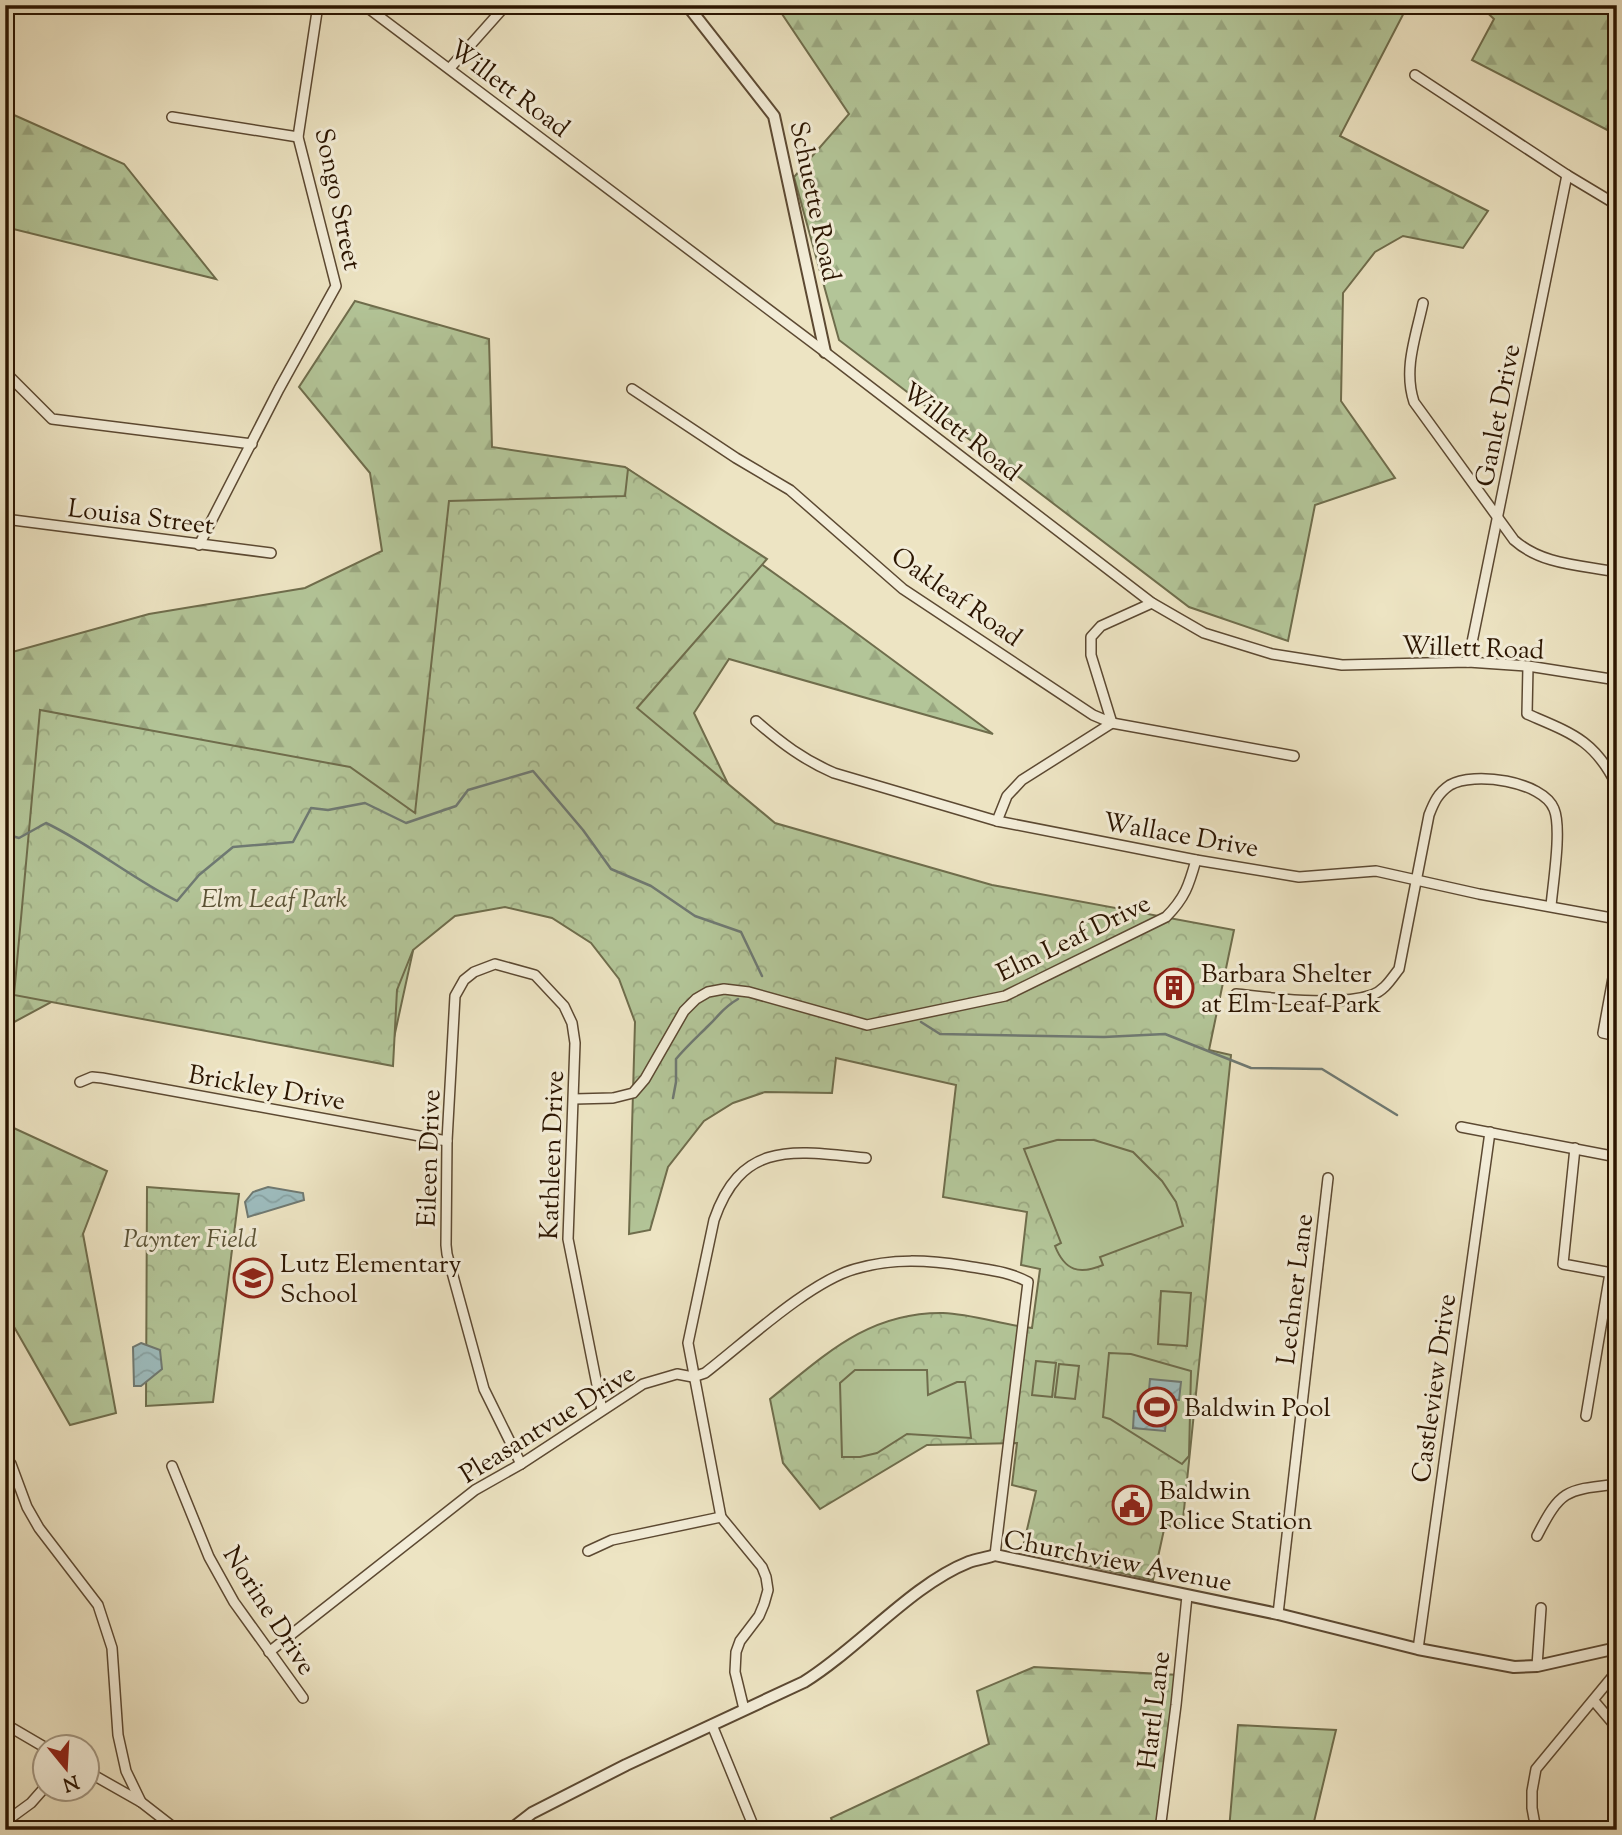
<svg xmlns="http://www.w3.org/2000/svg" width="1622" height="1835" viewBox="0 0 1622 1835" font-family="'Sorts Mill Goudy',serif">
  <defs>
    <pattern id="forest-firs" width="22" height="20" patternUnits="userSpaceOnUse" patternTransform="scale(1.75)"><rect width="22" height="20" fill="#b3c598"/><path d="M5 1l3.5 6h-7zM16 11l3.5 6h-7z" fill="#9aa881"/></pattern>
    <pattern id="park-crowns" width="20" height="18" patternUnits="userSpaceOnUse" patternTransform="scale(1.75)"><rect width="20" height="18" fill="#b3c598"/><path d="M2 6a3 3 0 1 1 6 0M12 15a3 3 0 1 1 6 0" fill="none" stroke="#9aa881"/></pattern>
    <pattern id="water-waves" width="16" height="10" patternUnits="userSpaceOnUse" patternTransform="scale(1.75)"><rect width="16" height="10" fill="#9dbcbe"/><path d="M0 5q4-4 8 0t8 0" fill="none" stroke="#87a1a2"/></pattern>
  </defs>
  <rect width="100%" height="100%" fill="#ede4c3"/>
  <filter id="stains"><feTurbulence type="fractalNoise" baseFrequency=".00286" numOctaves="4"/><feColorMatrix values="0 0 0 0 .2 0 0 0 0 .09 0 0 0 0 .02 0 0 0 .5 -.17"/></filter>
  <radialGradient id="worn" r=".72"><stop offset=".6" stop-color="#630" stop-opacity="0"/><stop offset="1" stop-color="#630" stop-opacity=".3"/></radialGradient>
  <g fill="url(#forest-firs)" stroke="#6f6d4c" stroke-width="2">
    <path d="M776 5H1408L1340 136 1488 211 1463 248 1403 236 1375 252 1343 293 1341 401 1395 478 1315 505 1288 641 1189 607 839 340 794 177 849 114Z"/>
    <path d="M1479 5H1617V135L1472 60 1494 19Z"/>
    <path d="M5 111 124 164 216 279 5 227Z"/>
    <path d="M355 301 489 339 492 447 625 467 802 593 993 734 729 659 694 713 729 786 483 891 416 937 390 1056 66 994 5 1027V654L149 614 305 588 382 551 370 473 299 387Z"/>
    <path d="M5 1124 107 1171 83 1234 116 1413 70 1425 5 1311Z"/>
    <path d="M1034 1667 1179 1675 1160 1830H835L831 1818 989 1744 977 1691Z"/>
    <path d="M1238 1725 1336 1730 1312 1830H1229Z"/>
  </g>
  <g fill="url(#park-crowns)" stroke="#6f6d4c" stroke-width="2">
    <path d="M628 469 767 559 637 708 775 823 992 885 1234 930 1209 1050 1231 1055 1182 1529 1165 1525 1153 1580 1022 1551 1036 1491 1012 1485 1017 1443 927 1445 820 1509 783 1463 770 1399C825 1355 868 1312 943 1313 973 1314 1003 1325 1032 1328L1040 1269 1021 1265 1027 1212 943 1197 956 1085 836 1058 832 1093 765 1092 733 1103 704 1121 668 1167 650 1230 629 1234 635 1022 619 979 591 943 552 918 505 907 455 916 413 950 397 990 393 1066 14 995 40 710 350 767 415 813 449 501 625 496Z"/>
    <path d="M147 1187 239 1194 213 1402 146 1406Z"/>
  </g>
  <g fill="#b3c598" stroke="#6f6d4c" stroke-width="2">
    <path d="M1057 1140H1094L1133 1152 1162 1181 1176 1202 1183 1226 1100 1257 1103 1265C1079 1275 1065 1271 1055 1246L1061 1243 1024 1149Z"/>
    <path d="M1161 1291 1191 1293 1187 1346 1158 1344Z"/>
    <path d="M1109 1353 1131 1354 1191 1371 1189 1456 1182 1464 1110 1419 1103 1417Z"/>
    <path d="M1036 1361 1056 1363 1052 1397 1032 1395Z"/>
    <path d="M1059 1364 1079 1366 1075 1399 1055 1397Z"/>
    <path d="M855 1370H927L928 1395 957 1382H965L971 1438 907 1434 877 1453 860 1457H842L840 1383Z"/>
  </g>
  <g fill="url(#water-waves)" stroke="#6f7972" stroke-width="2">
    <path d="M268 1187 303 1193 304 1200 248 1217 245 1202 253 1192Z"/>
    <path d="M141 1343 160 1350 162 1369 141 1386H134L133 1347Z"/>
    <path d="M1150 1379 1181 1382 1179 1400 1163 1399V1402L1168 1403 1165 1431 1133 1428 1134 1411 1147 1412Z"/>
  </g>
  <g fill="none" stroke-linecap="round" stroke-linejoin="round">
    <g stroke="#6f7972" stroke-width="2.5">
      <path d="M5 834 19 838 46 823C92 845 131 878 177 901L199 875 233 847 293 842 311 808 328 810 365 803 406 823 456 806 468 790 533 771 583 830 611 869 651 886 695 916 741 932 762 976"/>
      <path d="M921 1022 940 1034 1104 1037 1165 1034 1251 1068 1322 1069 1397 1115"/>
      <path d="M673 1098 676 1082V1059C686 1047 697 1037 708 1026 721 1014 721 1009 738 999"/>
    </g>
    <defs>
      <g id="minor">
        <path d="M364 5 825 352 1152 603 1204 633 1272 654 1342 665 1468 662 1528 666 1617 680"/>
        <path d="M450 68 506 5"/>
        <path d="M1415 75 1567 175 1617 205"/>
        <path d="M172 117 298 137"/>
        <path d="M1423 303C1416 336 1403 369 1414 402L1514 540C1542 565 1581 565 1617 572"/>
        <path d="M5 372 52 419 252 444"/>
        <path d="M632 389 736 458 790 490 903 589 1093 715 1112 723 1294 756"/>
        <path d="M5 519 271 553"/>
        <path d="M199 545 279 389 336 286 298 137 318 5"/>
        <path d="M1468 662 1567 175"/>
        <path d="M1528 666 1527 714C1571 733 1595 740 1617 786"/>
        <path d="M756 721C781 743 804 760 834 773L997 821 1196 860 1299 877 1376 871 1479 894 1617 919"/>
        <path d="M997 821 1007 796 1022 780 1112 723 1091 655V637L1101 626 1152 603"/>
        <path d="M1617 956 1603 1033 1617 1036"/>
        <path d="M1236 994C1274 998 1336 1007 1372 995 1385 990 1391 979 1399 969L1429 815C1434 802 1438 793 1450 785 1473 771 1543 781 1554 809 1562 828 1553 883 1551 906"/>
        <path d="M80 1082 92 1077 102 1078 447 1141"/>
        <path d="M574 1099 613 1098 633 1093 645 1079 684 1011 696 999 708 992 724 989 749 992 867 1025 1005 996 1166 917C1185 898 1189 885 1196 860"/>
        <path d="M1461 1127 1617 1157"/>
        <path d="M1575 1148 1563 1264 1617 1274"/>
        <path d="M1586 1416 1610 1273"/>
        <path d="M5 1456 11 1464 27 1507 39 1528 98 1605 112 1648 118 1735 126 1771 141 1802"/>
        <path d="M521 1464 484 1389 447 1254 446 1245 447 1141 455 996 464 980 474 972 495 964 535 975 564 1006 572 1023 575 1043 568 1239 602 1410"/>
        <path d="M172 1466 209 1557 234 1602 303 1698"/>
        <path d="M1537 1536C1561 1489 1566 1490 1617 1484"/>
        <path d="M588 1551 612 1540 721 1517"/>
        <path d="M1278 1614 1328 1178"/>
        <path d="M1418 1649 1490 1132"/>
        <path d="M269 1652 475 1490 521 1464 643 1384 677 1374 693 1377 705 1373C744 1343 809 1282 855 1269 892 1258 928 1260 966 1266 988 1270 1008 1271 1028 1282L995 1555"/>
        <path d="M1537 1666 1541 1608"/>
        <path d="M1594 1701 1617 1728"/>
        <path d="M744 1709 735 1672 736 1652 740 1641 759 1616 764 1604 768 1590 766 1577 762 1567 721 1517 688 1343 714 1220C742 1139 795 1151 866 1158"/>
        <path d="M5 1724 46 1748"/>
        <path d="M712 1725 755 1830"/>
        <path d="M88 1772 141 1802 177 1830"/>
        <path d="M5 1822 31 1803 46 1786"/>
        <path d="M1160 1830 1176 1705 1187 1596"/>
        <path d="M1536 1830 1532 1808V1791L1536 1769 1617 1671"/>
      </g>
      <g id="tertiary">
        <path d="M687 5 774 116 825 352"/>
        <path d="M510 1830 532 1813 626 1765 804 1682C859 1648 911 1585 969 1562 977 1559 987 1558 995 1555L1278 1614 1418 1649 1514 1667 1537 1666 1617 1648"/>
      </g>
    </defs>
    <use href="#minor" stroke="#5c4932" stroke-width="12"/>
    <use href="#tertiary" stroke="#5c4932" stroke-width="14"/>
    <use href="#minor" stroke="#f3edd8" stroke-width="9"/>
    <use href="#tertiary" stroke="#f3edd8" stroke-width="10"/>
  </g>
  <defs>
    <symbol id="building-ring" viewBox="-11 -11 22 22"><circle r="9.5" fill="#f3edd8" stroke="#8f2418" stroke-width="1.5"/><path d="M-4-6H4V6H1V3H-1V6H-4ZM-2.5-4.3h1.7v1.8h-1.7ZM.8-4.3h1.7v1.8H.8ZM-2.5-1h1.7V.8h-1.7ZM.8-1h1.7V.8H.8Z" fill="#8f2418"/></symbol>
    <symbol id="school-ring" viewBox="-11 -11 22 22"><circle r="9.5" fill="#f3edd8" stroke="#8f2418" stroke-width="1.5"/><path d="M0-5L7-2L0 1L-7-2ZM-4 1L0 2.5L4 1V4Q0 6-4 4Z" fill="#8f2418"/></symbol>
    <symbol id="stadium-ring" viewBox="-11 -11 22 22"><circle r="9.5" fill="#f3edd8" stroke="#8f2418" stroke-width="1.5"/><path d="M0-5a6.5 5 0 1 0 0 10a6.5 5 0 1 0 0-10ZM-3.5-1.8h7v3.6h-7Z" fill="#8f2418"/></symbol>
    <symbol id="civic-ring" viewBox="-11 -11 22 22"><circle r="9.5" fill="#f3edd8" stroke="#8f2418" stroke-width="1.5"/><path d="M-.6-6.5H3V-4.5H.6V-3L4-1V1h2V6H-6V1h2V-1L-.6-3ZM-1.2 2.5V6h2.4V2.5Z" fill="#8f2418"/></symbol>
  </defs>
  <g fill-rule="evenodd">
    <use href="#building-ring" x="1152" y="966" width="44" height="44"/>
    <use href="#school-ring" x="231" y="1256" width="44" height="44"/>
    <use href="#stadium-ring" x="1135" y="1385" width="44" height="44"/>
    <use href="#civic-ring" x="1110" y="1483" width="44" height="44"/>
  </g>
  <g text-anchor="middle" stroke-width="6" stroke-linejoin="round" paint-order="stroke">
    <g font-size="26" fill="#2b1501" stroke="#f3edd8">
      <text transform="translate(510 88) rotate(37)" y="9">Willett Road</text>
      <text transform="translate(339 199) rotate(78)" y="9">Songo Street</text>
      <text transform="translate(816 201) rotate(78)" y="9">Schuette Road</text>
      <text transform="translate(1497 415) rotate(-79)" y="9">Ganlet Drive</text>
      <text transform="translate(962 431) rotate(38)" y="9">Willett Road</text>
      <text transform="translate(141 516) rotate(7)" y="9">Louisa Street</text>
      <text transform="translate(957 596) rotate(35)" y="9">Oakleaf Road</text>
      <text transform="translate(1473 647) rotate(2)" y="9">Willett Road</text>
      <text transform="translate(1181 834) rotate(10)" y="9">Wallace Drive</text>
      <text transform="translate(1073 937) rotate(-26)" y="9">Elm Leaf Drive</text>
      <text transform="translate(267 1087) rotate(10)" y="9">Brickley Drive</text>
      <text transform="translate(551 1155) rotate(-88)" y="9">Kathleen Drive</text>
      <text transform="translate(428 1158) rotate(-88)" y="9">Eileen Drive</text>
      <text transform="translate(1294 1289) rotate(-83)" y="9">Lechner Lane</text>
      <text transform="translate(1433 1388) rotate(-82)" y="9">Castleview Drive</text>
      <text transform="translate(547 1423) rotate(-32)" y="9">Pleasantvue Drive</text>
      <text transform="translate(1118 1560) rotate(11)" y="9">Churchview Avenue</text>
      <text transform="translate(270 1610) rotate(57)" y="9">Norine Drive</text>
      <text transform="translate(1153 1710) rotate(-83)" y="9">Hartl Lane</text>
    </g>
    <g font-size="26" font-style="italic" fill="#5b5336" stroke="#f3edd8">
      <text x="274" y="907">Elm Leaf Park</text>
      <text x="190" y="1247">Paynter Field</text>
    </g>
    <g font-size="26" fill="#2b1501" stroke="#f3edd8" text-anchor="start">
      <text x="1201" y="982">Barbara Shelter<tspan x="1201" dy="30">at Elm Leaf Park</tspan></text>
      <text x="280" y="1272">Lutz Elementary<tspan x="280" dy="30">School</tspan></text>
      <text x="1184" y="1416">Baldwin Pool</text>
      <text x="1159" y="1499">Baldwin<tspan x="1159" dy="30">Police Station</tspan></text>
    </g>
  </g>
  <rect width="1622" height="1835" fill="none" stroke="#ede4c3" stroke-width="28"/>
  <rect x="7" y="7" width="1608" height="1821" fill="none" stroke="#2b1501" stroke-width="3.5"/>
  <rect x="14" y="14" width="1594" height="1807" fill="none" stroke="#2b1501" stroke-width="2"/>
  <g transform="translate(66 1768) rotate(162)"><circle r="33" fill="#f3edd8" stroke="#a39782" stroke-width="2"/>
  <path d="M0-5L12 26L0 18L-12 26Z" fill="#8f2418"/>
  <text y="-10" font-size="19" font-weight="bold" text-anchor="middle" fill="#2b1501">N</text>
  </g>
  <rect width="100%" height="100%" filter="url(#stains)"/>
  <rect width="100%" height="100%" fill="url(#worn)"/>
</svg>
